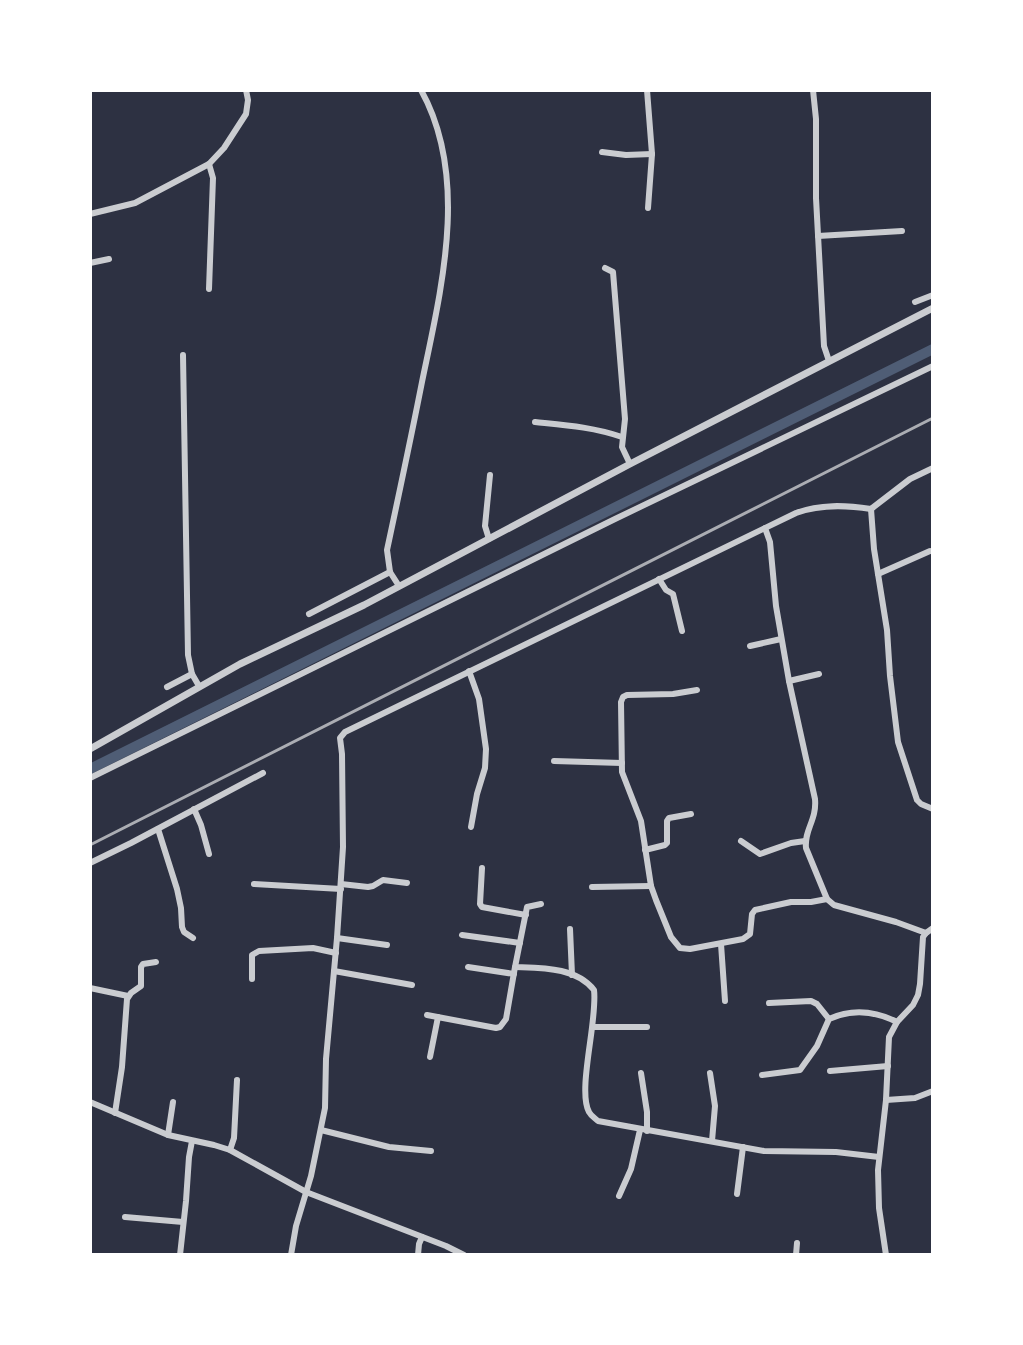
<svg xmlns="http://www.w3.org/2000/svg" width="1023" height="1345" viewBox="0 0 1023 1345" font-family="'Fira Sans Condensed',sans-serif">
  <rect width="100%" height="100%" fill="#2d3142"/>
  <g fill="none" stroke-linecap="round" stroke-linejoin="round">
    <path stroke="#4f5d75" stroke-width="10" d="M90 769 933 349"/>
    <g stroke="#caccd0" stroke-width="6">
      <path d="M647 90 652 154 648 208"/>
      <path d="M813 90 816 119V198L824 346 829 361"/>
      <path d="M602 152 626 155 652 154"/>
      <path d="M209 164 213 178 209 289"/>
      <path d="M90 214 135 203 209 164 224 148 246 114 248 100 246 90"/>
      <path d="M818 236 902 231"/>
      <path d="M90 263 109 259"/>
      <path d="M605 268 613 272 625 419 622 447 630 464"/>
      <path d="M915 302 933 295"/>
      <path d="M183 355 188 655 192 674 199 686"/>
      <path d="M535 422C564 425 593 427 622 437"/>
      <path d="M871 509 874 549 887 630 890 676 898 742 917 800 921 804 933 809"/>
      <path d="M765 528 770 542 776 606 789 681 815 799C817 820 804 830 806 848L827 899 834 905 896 922 926 933"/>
      <path d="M489 539 485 526 490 475"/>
      <path d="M878 574 930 551"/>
      <path d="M659 579 666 590 673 594 682 631"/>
      <path d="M399 586 390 572 387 550C399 494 411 438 422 382 441 290 470 178 421 90"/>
      <path d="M309 614 390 572"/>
      <path d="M750 646 781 639"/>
      <path d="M469 671 479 699 486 749 485 768 477 794 471 827"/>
      <path d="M789 681 819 674"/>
      <path d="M167 687 192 674"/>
      <path d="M697 690 673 694 627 695 623 697 621 702 622 772 641 821 651 886 656 900 671 937 680 948 690 949 743 939 750 934 752 914 755 910 791 902H811L827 899"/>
      <path d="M554 761 622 763"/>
      <path d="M90 778 615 519 933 366"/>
      <path d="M194 809 201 825 209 854"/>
      <path d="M158 829 177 889 181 908 182 927 184 932 193 938"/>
      <path d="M741 841 760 854 791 843 805 841"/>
      <path d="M645 850 665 845 667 843V821L669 818 691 814"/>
      <path d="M90 863 131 843 263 773"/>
      <path d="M482 868 480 904 482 907 526 915"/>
      <path d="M254 884 341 889"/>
      <path d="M341 884 368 887 373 886 383 880 407 883"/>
      <path d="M592 887 651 886"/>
      <path d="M541 904 527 907 515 967C542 968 576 967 594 990 598 1019 577 1090 589 1112 591 1116 595 1118 598 1121L764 1151 836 1152 879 1157"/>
      <path d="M570 929 572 975"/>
      <path d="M462 935 520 943"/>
      <path d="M337 938 387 945"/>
      <path d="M721 944 725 1001"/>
      <path d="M468 967 514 974"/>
      <path d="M334 971 412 985"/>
      <path d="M252 979V955L259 951 313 948 336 953"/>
      <path d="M90 988 128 996"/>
      <path d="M769 1003 811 1001 817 1004 829 1019"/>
      <path d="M427 1015 496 1028 500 1027 506 1019 515 967"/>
      <path d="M593 1027H647"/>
      <path d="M430 1057 438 1017"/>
      <path d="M830 1071 888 1066"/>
      <path d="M641 1073 647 1112V1131"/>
      <path d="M710 1073 715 1106 712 1141"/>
      <path d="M762 1075 800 1070 817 1046 829 1019C851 1009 875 1011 897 1022"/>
      <path d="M886 1100 915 1098 933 1091"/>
      <path d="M90 1102 168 1135 214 1145 230 1150 306 1192 446 1246 464 1255"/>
      <path d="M115 1113 122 1067 127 999 131 993 141 986V967L143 964 156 962"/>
      <path d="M321 1130 389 1147 431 1151"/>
      <path d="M168 1135 173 1102"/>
      <path d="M230 1150 234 1138 237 1080"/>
      <path d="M737 1194 743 1147"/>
      <path d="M619 1196 631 1169 640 1130"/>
      <path d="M125 1217 183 1222"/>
      <path d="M180 1255 186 1201 189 1157 192 1141"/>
      <path d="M291 1255 296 1226 311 1176 325 1108 326 1059 337 938 343 847 342 754 340 738 345 732 796 513C820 504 845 505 871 509L910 479 933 468"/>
      <path d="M418 1255 419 1244 422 1237"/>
      <path d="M796 1255 797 1243"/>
      <path d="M886 1255 879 1208 878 1170 886 1100 889 1037 897 1022 913 1005 918 995 920 984 923 937 926 933 933 928"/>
    </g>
    <path stroke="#caccd0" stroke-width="7" d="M90 749 240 664 364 605 630 464 933 308"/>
    <path stroke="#abadb3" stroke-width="3" d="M90 845 933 418"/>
  </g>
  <rect width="1023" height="1345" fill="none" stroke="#ffffff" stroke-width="184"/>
</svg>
